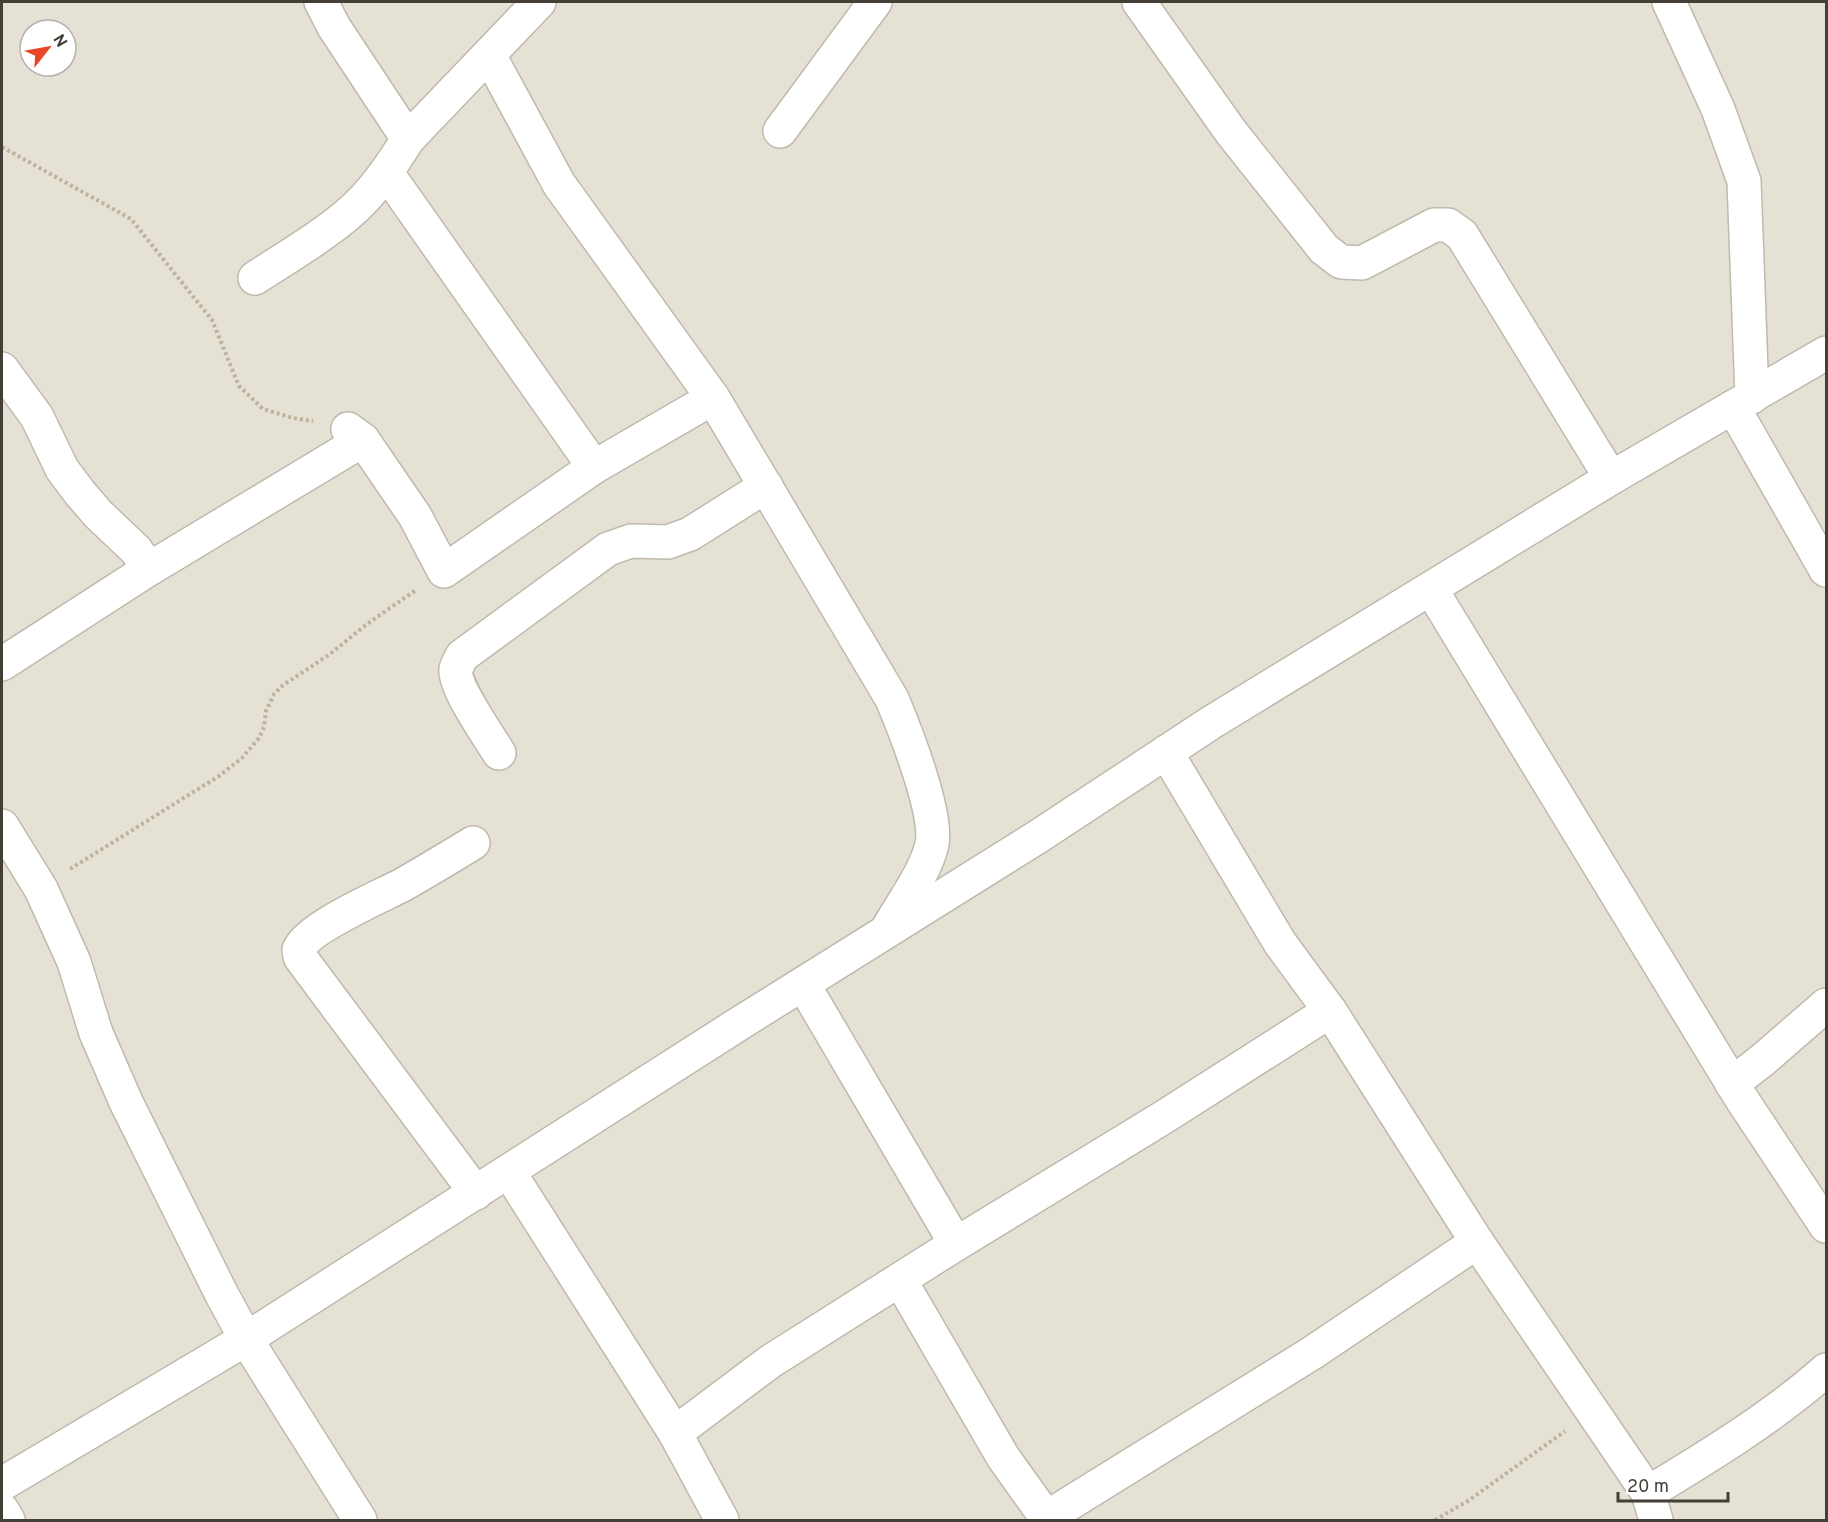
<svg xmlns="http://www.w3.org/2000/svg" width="1828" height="1522" viewBox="0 0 1828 1522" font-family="Overpass,sans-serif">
  <rect width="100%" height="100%" fill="#f2efe7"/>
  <path fill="#e6e1d5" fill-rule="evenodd" d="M2 2H1826V1520H2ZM30 30H66V66H30Z"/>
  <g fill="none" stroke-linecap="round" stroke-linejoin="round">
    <defs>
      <g id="street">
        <path d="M1139 2 1231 132 1324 249 1341 262 1362 263 1434 225H1448L1462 235 1611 478"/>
        <path d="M1669 2 1718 109 1744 181 1752 397"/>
        <path d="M489 55 559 184 713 398 892 699C905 730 938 813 932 844 926 872 901 905 887 930"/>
        <path d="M780 131 875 2"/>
        <path d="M408 139 539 2"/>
        <path d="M387 173 594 467"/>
        <path d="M255 278C290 255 336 229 364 199 382 180 395 160 408 139L334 27 321 2"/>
        <path d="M2 369 37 417 62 469 80 493 98 514 136 550 149 569"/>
        <path d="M1733 407 1826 570"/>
        <path d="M348 429 363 440 415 516 444 571 594 467 713 398"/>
        <path d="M1431 589 1741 1098 1826 1226"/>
        <path d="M2 664 149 569 363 440"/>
        <path d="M1166 752 1280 943 1330 1011 1477 1242 1648 1493 1656 1520"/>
        <path d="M499 753C489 737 453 685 456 669 457 665 460 660 462 656L608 549 631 541 668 542 690 534 766 486"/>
        <path d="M2 826 41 889 74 962 96 1033 126 1102 221 1293 246 1339 360 1520"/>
        <path d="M473 843C450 857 427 871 404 884 382 896 306 928 299 950L300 957 476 1193"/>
        <path d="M803 984 956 1244"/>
        <path d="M1732 1084 1765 1058 1826 1005"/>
        <path d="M509 1172 675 1433 722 1520"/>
        <path d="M900 1280 1003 1457 1048 1520"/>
        <path d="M675 1433 771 1361 956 1244 1164 1117 1330 1011"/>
        <path d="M2 1484 246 1339 737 1025 1039 836 1212 722 1611 478 1826 353"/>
        <path d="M1648 1493C1709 1456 1773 1417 1826 1370"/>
        <path d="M2 1510 8 1520"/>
        <path d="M1046 1518 1312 1353 1477 1242"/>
      </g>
    </defs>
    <use href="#street" stroke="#c0b9ad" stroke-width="36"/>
    <g stroke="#bdb29d" stroke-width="4" stroke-dasharray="3 3" stroke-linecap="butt">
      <path d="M2 147 131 219 212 320 239 386 263 409 293 418 313 421"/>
      <path d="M70 869 219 776 242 758 259 738 264 727 266 711 274 694 282 686 330 654 367 624 416 590"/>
      <path d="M1435 1520 1468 1501 1565 1431"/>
    </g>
    <use href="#street" stroke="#fff" stroke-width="33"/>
  </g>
  <rect width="1828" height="1522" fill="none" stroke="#443f36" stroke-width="6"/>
  <g transform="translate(48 48) rotate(59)"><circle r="28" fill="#ffffff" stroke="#b4b2af" stroke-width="1.5"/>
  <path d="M0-4.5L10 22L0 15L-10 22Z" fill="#e94527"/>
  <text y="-9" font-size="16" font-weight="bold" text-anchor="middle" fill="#443f36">N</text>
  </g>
  <path d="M1618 1492v9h110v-9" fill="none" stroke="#443f36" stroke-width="3"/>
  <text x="1627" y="1492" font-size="18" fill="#443f36" stroke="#ffffff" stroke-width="4.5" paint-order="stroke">20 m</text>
</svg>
